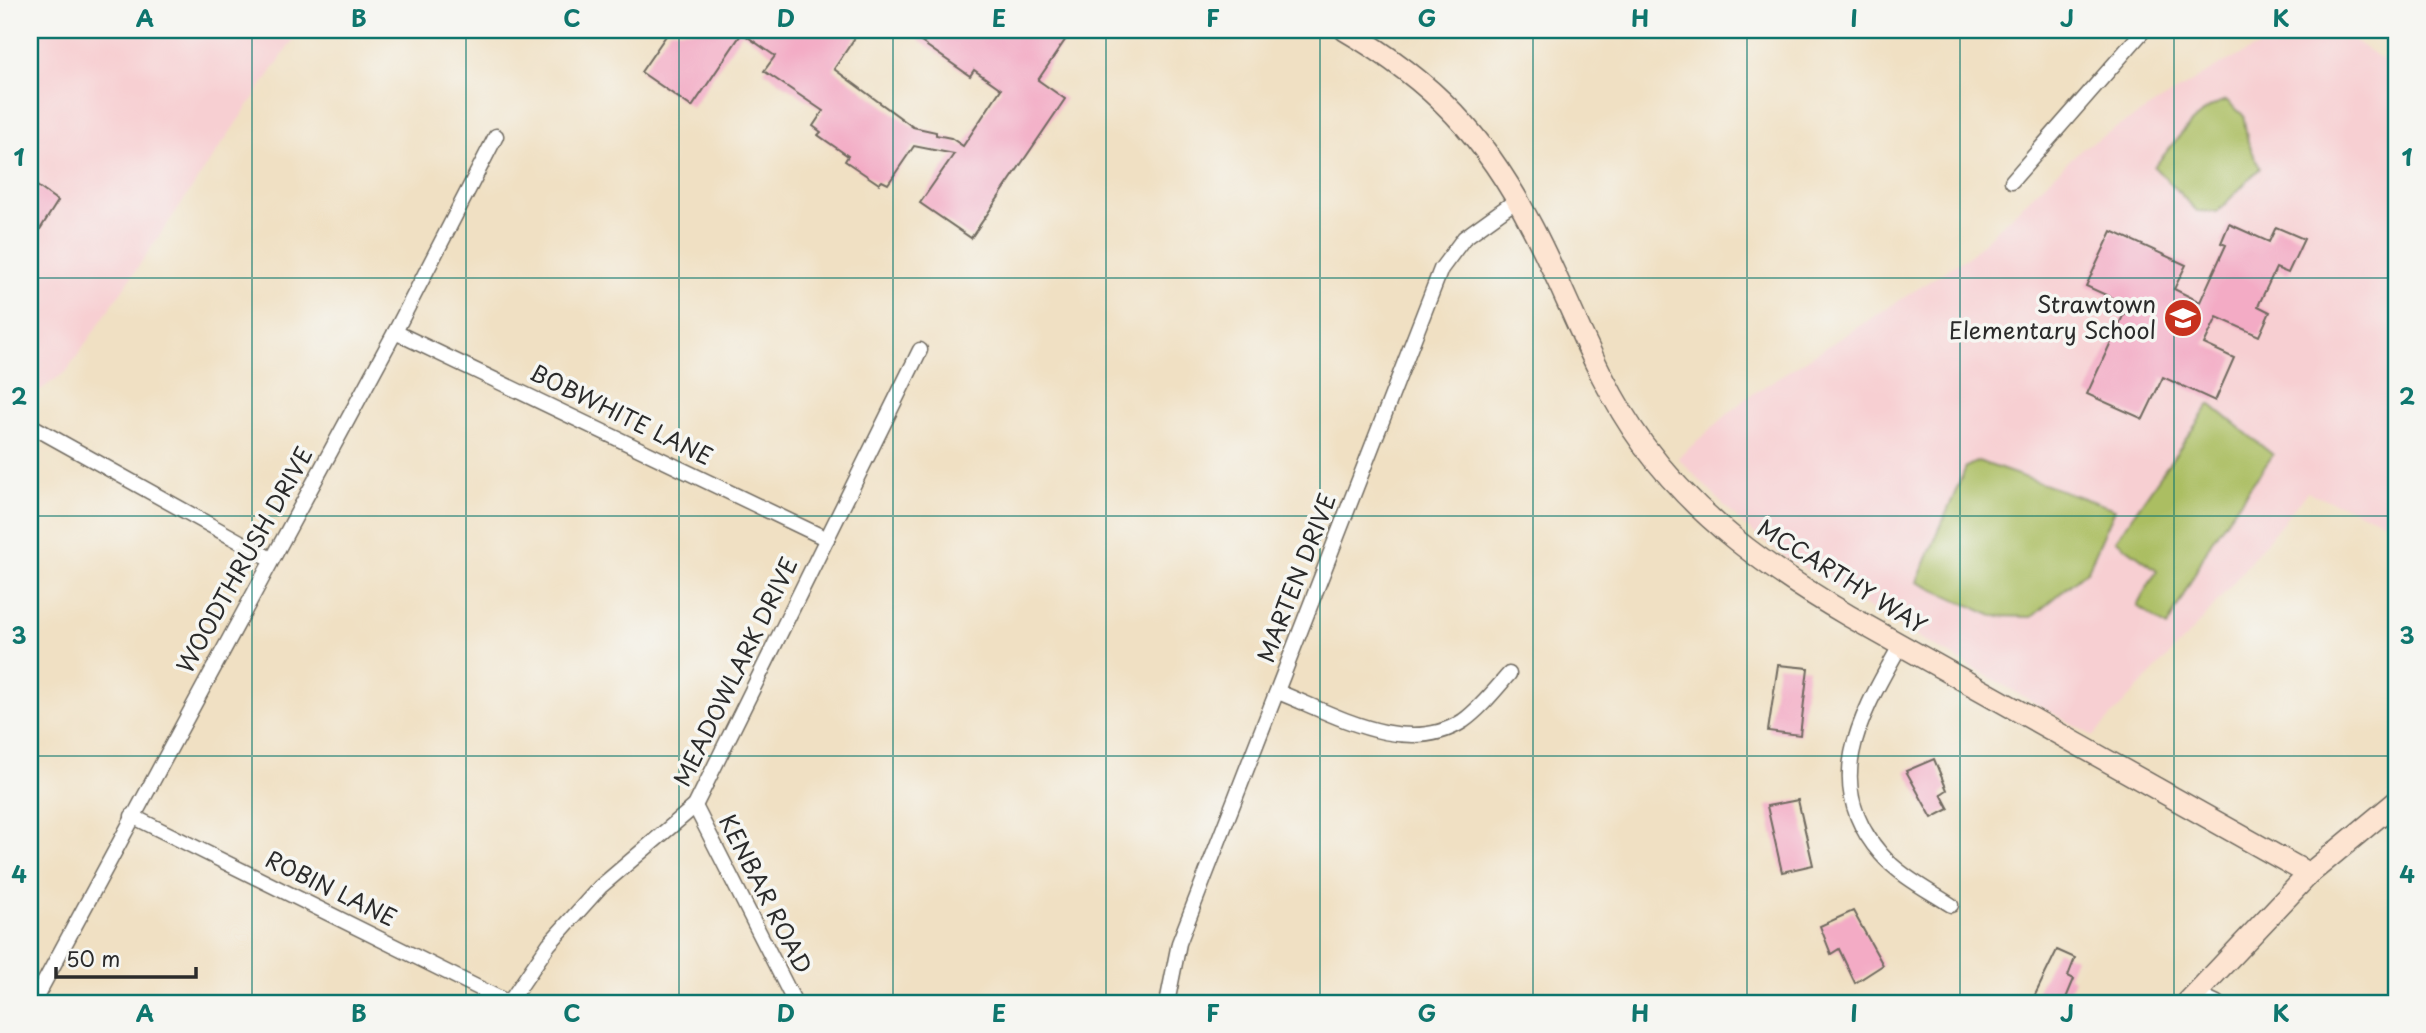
<svg xmlns="http://www.w3.org/2000/svg" width="2426" height="1033" viewBox="0 0 2426 1033" font-family="'Playpen Sans',sans-serif">
  <rect width="100%" height="100%" fill="#f6f6f2"/>
  <filter id="ink" filterUnits="userSpaceOnUse"><feTurbulence type="fractalNoise" baseFrequency=".0143" numOctaves="2"/><feDisplacementMap in="SourceGraphic" scale="14" xChannelSelector="R" yChannelSelector="G"/><feConvolveMatrix kernelMatrix="1 2 1 2 8 2 1 2 1" color-interpolation-filters="sRGB"/></filter>
  <filter id="wash" filterUnits="userSpaceOnUse"><feTurbulence type="fractalNoise" baseFrequency=".00686" numOctaves="4" result="noise"/><feDisplacementMap in="SourceGraphic" scale="28" xChannelSelector="R" yChannelSelector="G"/><feGaussianBlur stdDeviation="1.57" result="paint"/><feColorMatrix in="noise" values="0 0 0 0 0 0 0 0 0 0 0 0 0 0 0 0 0 1.4 0 .05"/><feComposite in="paint" operator="in"/></filter>
  <g filter="url(#wash)">
    <rect width="100%" height="100%" fill="#f0e0c3"/>
    <g fill="#f7cfd2">
      <path d="M30 30H300L67 371 35 394 30 392Z"/>
      <path d="M2295 30H2337L2396 68V526L2307 492 2206 616 2093 736 1881 616 1788 559 1743 525 1678 458 1746 398 1969 256 2081 149 2223 63Z"/>
    </g>
    <g fill="#abbe62" stroke="#6b7446" stroke-width="2">
      <path d="M2226 100 2243 115 2248 142 2260 168 2217 212 2197 211 2154 167C2174 144 2196 109 2226 100Z"/>
      <path d="M2210 404 2273 455 2211 542 2167 627 2137 606 2157 570 2116 540Z"/>
      <path d="M1978 461 2115 509 2088 570 2032 617 1993 616 1917 582 1966 467Z"/>
    </g>
    <g id="blocks">
      <g fill="#f3abc5">
        <path d="M670 30H860L834 69 913 127 936 132V135L951 138 963 146 1001 89 974 70 970 76 904 30H1072L1038 80 1065 99 971 238 920 203 954 154 914 146 888 184 882 181 879 184 845 161 848 156 818 135 821 132 813 126 823 111 764 71 775 56 742 33 692 107 641 72Z"/>
        <path d="M30 181 58 201 30 245Z"/>
        <path d="M2229 224 2269 242 2276 227 2304 239 2288 273 2276 268 2258 306 2270 312 2259 336 2217 317 2204 344 2234 358 2215 401 2163 377 2143 419 2087 394 2128 305 2086 286 2112 231 2186 265 2174 289 2200 302 2226 245 2221 243Z"/>
        <path d="M1778 665 1808 668 1800 735 1768 731Z"/>
        <path d="M1934 759 1947 790 1941 794 1949 809 1932 818 1906 771Z"/>
        <path d="M1798 800 1813 865 1782 872 1767 806Z"/>
        <path d="M1853 911 1883 965 1855 983 1839 949 1831 954 1820 926Z"/>
        <path d="M2057 950 2075 958 2068 976 2074 979 2064 1003H2043L2033 999Z"/>
      </g>
    </g>
  </g>
  <g filter="url(#ink)">
    <use href="#blocks" fill-opacity="0" stroke="#706a60" stroke-width="2"/>
    <g fill="none" stroke-linecap="round" stroke-linejoin="round">
      <defs>
        <g id="street">
          <path d="M2012 181 2144 30"/>
          <path d="M395 332 827 539"/>
          <path d="M30 425 271 559"/>
          <path d="M1900 646C1862 714 1819 783 1881 854 1900 876 1928 890 1951 905"/>
          <path d="M1278 692C1332 713 1406 758 1463 721 1480 709 1495 690 1509 674"/>
          <path d="M695 806 795 1003"/>
          <path d="M132 816 509 1003"/>
          <path d="M2196 993 2217 1003"/>
          <path d="M33 1003 395 332 496 136"/>
          <path d="M509 1003 549 944 600 887 695 806 920 350"/>
          <path d="M1167 1003 1179 943 1441 269 1464 238 1518 199"/>
        </g>
        <g id="secondary">
          <path d="M1345 30C1433 81 1486 137 1532 227 1570 299 1594 377 1643 444 1698 519 1769 569 1849 616L2309 874"/>
          <path d="M2187 1003 2309 874 2396 802"/>
        </g>
      </defs>
      <use href="#street" stroke="#706a60" stroke-width="17"/>
      <use href="#secondary" stroke="#706a60" stroke-width="24"/>
      <use href="#street" stroke="#fff" stroke-width="14"/>
      <use href="#secondary" stroke="#fde4d1" stroke-width="21"/>
    </g>
  </g>
  <path fill="none" stroke="#0f766e" stroke-width="2" stroke-opacity="0.55" d="M252 30V1003M466 30V1003M679 30V1003M893 30V1003M1106 30V1003M1320 30V1003M1533 30V1003M1747 30V1003M1960 30V1003M2174 30V1003M30 278H2396M30 516H2396M30 756H2396"/>
  <defs>
    <symbol id="school-disc" viewBox="-11 -11 22 22"><circle r="9.5" fill="#c8321e" stroke="#f6f6f2"/><path d="M0-5L7-2L0 1L-7-2ZM-4 1L0 2.5L4 1V4Q0 6-4 4Z" fill="#fff"/></symbol>
  </defs>
  <g fill-rule="evenodd">
    <use href="#school-disc" x="2161" y="296" width="44" height="44"/>
  </g>
  <g text-anchor="middle" stroke-width="7" stroke-linejoin="round" paint-order="stroke">
    <g font-size="23" fill="#2b2b2b" stroke="#f6f6f2" text-anchor="end">
      <text x="2156" y="313">Strawtown<tspan x="2156" dy="26">Elementary School</tspan></text>
    </g>
    <g font-size="23" fill="#2b2b2b" stroke="#f6f6f2">
      <text transform="translate(621 415) rotate(26)" y="8">BOBWHITE LANE</text>
      <text transform="translate(245 560) rotate(-61)" y="8">WOODTHRUSH DRIVE</text>
      <text transform="translate(1842 577) rotate(32)" y="8">MCCARTHY WAY</text>
      <text transform="translate(1297 578) rotate(-69)" y="8">MARTEN DRIVE</text>
      <text transform="translate(736 672) rotate(-64)" y="8">MEADOWLARK DRIVE</text>
      <text transform="translate(331 889) rotate(26)" y="8">ROBIN LANE</text>
      <text transform="translate(765 894) rotate(63)" y="8">KENBAR ROAD</text>
    </g>
  </g>
  <rect width="2426" height="1033" fill="none" stroke="#f6f6f2" stroke-width="77"/>
  <path d="M56 967v10h140v-10" fill="none" stroke="#2b2b2b" stroke-width="3.5"/>
  <text x="66" y="967" font-size="21" fill="#2b2b2b" stroke="#f6f6f2" stroke-width="5" paint-order="stroke">50 m</text>
  <rect x="38" y="38" width="2350" height="957" fill="none" stroke="#0f766e" stroke-width="2.5"/>
  <g font-size="23" text-anchor="middle" font-weight="bold" fill="#0f766e">
    <text x="145" y="27">A</text>
    <text x="359" y="27">B</text>
    <text x="572" y="27">C</text>
    <text x="786" y="27">D</text>
    <text x="999" y="27">E</text>
    <text x="1213" y="27">F</text>
    <text x="1427" y="27">G</text>
    <text x="1640" y="27">H</text>
    <text x="1854" y="27">I</text>
    <text x="2067" y="27">J</text>
    <text x="2281" y="27">K</text>
    <text x="19" y="166">1</text>
    <text x="2407" y="166">1</text>
    <text x="19" y="405">2</text>
    <text x="2407" y="405">2</text>
    <text x="19" y="644">3</text>
    <text x="2407" y="644">3</text>
    <text x="19" y="883">4</text>
    <text x="2407" y="883">4</text>
    <text x="145" y="1022">A</text>
    <text x="359" y="1022">B</text>
    <text x="572" y="1022">C</text>
    <text x="786" y="1022">D</text>
    <text x="999" y="1022">E</text>
    <text x="1213" y="1022">F</text>
    <text x="1427" y="1022">G</text>
    <text x="1640" y="1022">H</text>
    <text x="1854" y="1022">I</text>
    <text x="2067" y="1022">J</text>
    <text x="2281" y="1022">K</text>
  </g>
</svg>
